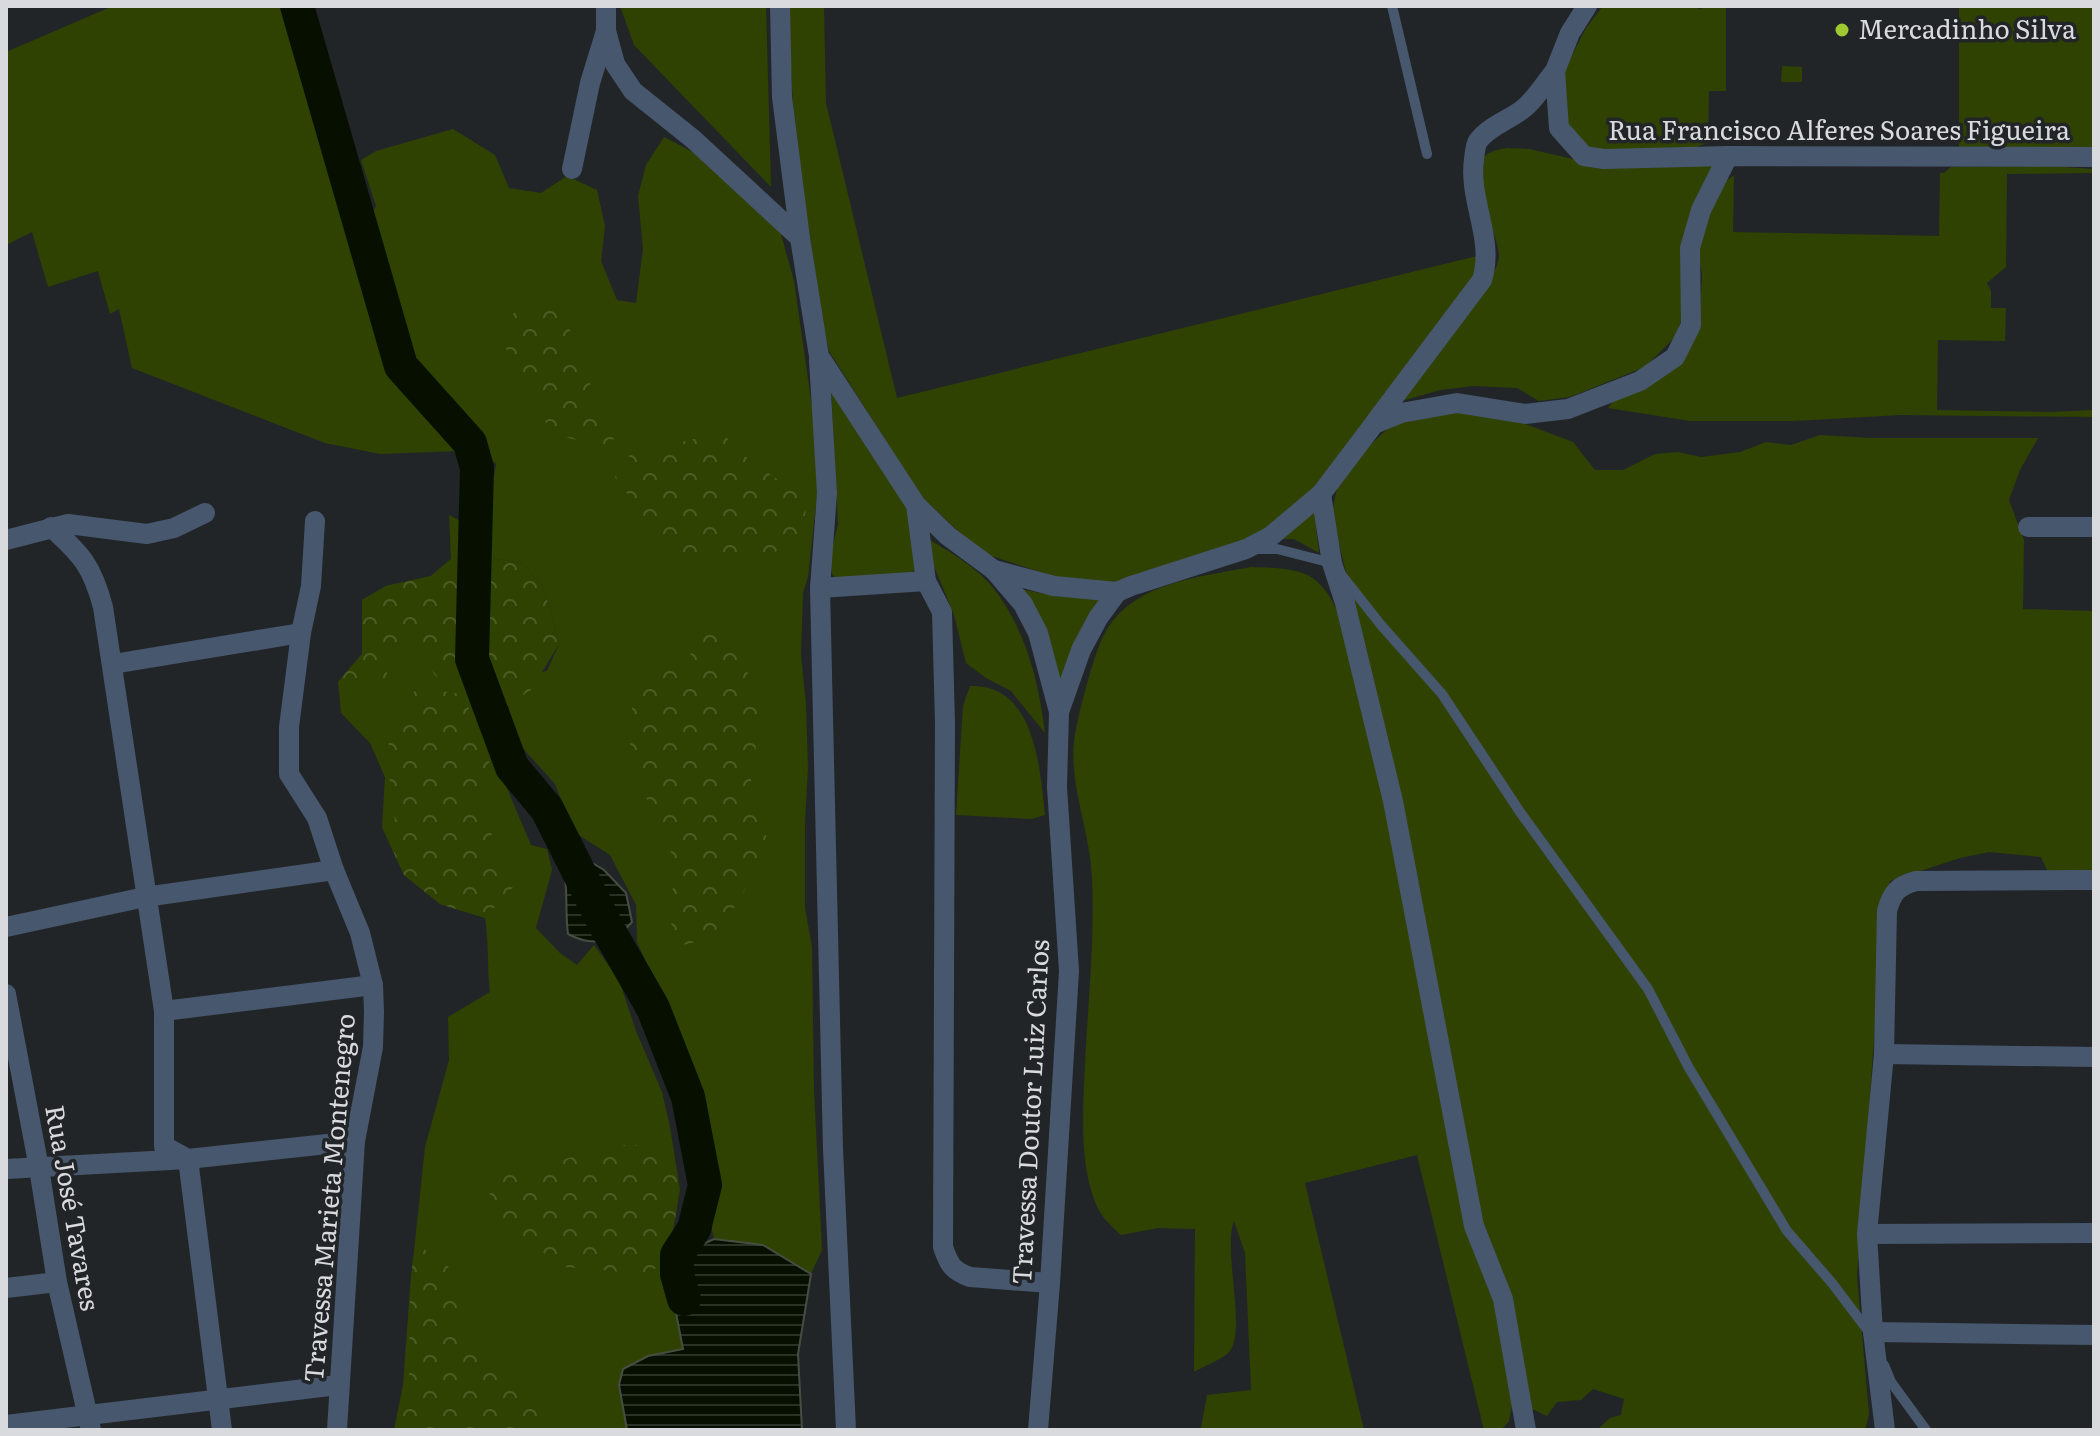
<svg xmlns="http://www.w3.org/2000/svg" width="2100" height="1436" viewBox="0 0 2100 1436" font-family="Literata,serif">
  <defs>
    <pattern id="forest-crowns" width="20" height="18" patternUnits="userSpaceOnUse" patternTransform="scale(2)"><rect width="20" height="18" fill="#304201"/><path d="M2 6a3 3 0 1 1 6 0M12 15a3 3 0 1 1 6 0" fill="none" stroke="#4d5d26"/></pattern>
    <pattern id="water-rules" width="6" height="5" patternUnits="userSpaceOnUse" patternTransform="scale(2)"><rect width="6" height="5" fill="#071000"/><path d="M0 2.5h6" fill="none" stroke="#2a3225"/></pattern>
  </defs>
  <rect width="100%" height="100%" fill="#222528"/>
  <g fill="#304201">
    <path d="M113 6H289L396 374 460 451 380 454 325 443 132 368 119 309 110 314 98 271 48 287 32 232 6 245V52Z"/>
    <path d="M620 6H766L771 187 634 45Z"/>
    <path d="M788 6H824L826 103 897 398 1477 256 1476 275 1310 499 1254 541 1126 580 1087 588 980 552 920 495 829 351 821 316 804 195 793 105Z"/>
    <path d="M1603 6H1697L1699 10 1706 6H1726V91H1709L1708 143 1677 153 1639 156 1584 146 1566 123 1562 75 1586 28Z"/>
    <path d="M1959 6H2094V151L1963 148 1959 146Z"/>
    <path d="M1782 66 1802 67V82H1781Z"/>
    <path d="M453 129 495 155 509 188 541 193 567 176 597 190 605 226 601 261 617 300 636 303 643 249 638 196 646 165 664 137 708 160 781 234 794 281 816 435 819 478 808 577 803 593 801 655 806 705 808 768 805 821V908L812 947 814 1090 822 1250 811 1274 763 1245 714 1239 709 1216 717 1164 706 1119 690 1060 637 942 636 905 610 855 574 832 555 784 519 744 507 702 517 678 547 671 559 644 545 591 524 564 482 556 496 464 409 368 373 240 371 216 376 206 361 160 376 151Z"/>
    <path d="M1507 148 1529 149 1613 168 1717 163 1681 321 1676 336 1645 367 1570 397 1539 401 1517 388 1473 386 1440 390 1398 402 1496 268C1497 264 1499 260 1499 256 1499 224 1443 156 1507 148Z"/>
    <path d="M2048 166 2094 169V173L2007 174 2006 267 1987 283 1991 291V308H2006L2005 341 1938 340 1937 410 2051 412 2094 410V417L1900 415 1794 421H1690L1608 408 1614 400 1644 382 1700 314 1702 275 1698 248 1700 227 1722 184 1734 175 1733 232 1939 236 1940 173H1944L1951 167Z"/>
    <path d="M831 388 907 504 919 569 908 573 836 579 832 574 830 557 838 524Z"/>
    <path d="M1437 409 1523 423 1573 442 1595 470H1623L1655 454 1678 452 1701 457 1740 452 1766 442 1791 445 1820 435 1870 438H2038L2020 470 2009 500 2024 540 2023 609 2094 611V871L2059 873 2047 870 2041 857 1989 852 1960 858 1890 881 1884 900 1857 1276 1869 1414 1865 1430H1597L1610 1418 1621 1415 1624 1399 1593 1389 1581 1400 1557 1402 1547 1416 1530 1408 1481 1223 1354 607 1332 513 1338 483 1356 458 1396 421Z"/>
    <path d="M1314 509 1319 553 1294 539H1278Z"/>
    <path d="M449 515 464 523V620L469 687 492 753 531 845 547 849 552 870 536 928 560 953 577 965 594 945 619 980 636 1031 662 1092 670 1127 680 1190 666 1261 683 1350 648 1356 619 1385 627 1430H394L403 1385 410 1289 425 1147 449 1060 448 1017 490 992C487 967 489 943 485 918L440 904 404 875 382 827 385 777 370 743 341 713 338 682 362 654V600L386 586 431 576 451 559Z"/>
    <path d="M930 540C952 553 979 569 994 589 1026 630 1039 683 1045 733L1011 691 986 678 966 663 954 615 932 561Z"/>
    <path d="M1251 567C1270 568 1298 567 1314 579 1341 600 1346 640 1355 671L1493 1289 1514 1395 1509 1421 1501 1430H1484L1483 1426 1417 1155 1305 1183 1364 1430H1198L1201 1428 1207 1395 1251 1390 1245 1253 1234 1221C1222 1250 1249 1337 1227 1354 1218 1361 1204 1366 1194 1372L1195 1229 1158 1228 1121 1235C1110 1225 1101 1217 1095 1202 1079 1160 1083 1109 1085 1064 1088 1002 1095 940 1092 877 1090 830 1067 781 1075 734 1079 712 1094 653 1104 635 1131 582 1200 577 1251 567Z"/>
    <path d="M1020 589C1051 595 1078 602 1109 595L1060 679Z"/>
    <path d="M970 686C1035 683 1040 769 1045 815L1032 819 956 815 963 706Z"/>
  </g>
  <g fill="url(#forest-crowns)">
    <path d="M523 300 557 308 582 350 595 405 614 425 615 438 597 449 573 439 547 434 544 411 534 393 514 370 500 332Z"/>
    <path d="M723 432 735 449 807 501 802 537 766 557 700 561 668 559 646 519 615 477 636 446 653 449Z"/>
    <path d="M482 556 524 564 545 591 559 644 531 690 499 712 480 659Z"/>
    <path d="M451 559 464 578 467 660 456 673 441 683 416 650 390 658 385 683 349 692 338 682 362 654V600L386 586 431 576Z"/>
    <path d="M714 626 735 644 762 705 750 787 768 841C749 879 729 943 680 945L670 921 675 861 648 803 631 754 628 718 642 685 646 659 676 669 689 663 694 636Z"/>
    <path d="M417 687 461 694 492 753 480 790 490 831 516 884 485 918 440 904 404 875 382 827 395 821 387 760 390 732Z"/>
    <path d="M630 1144C644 1147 661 1150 670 1162 688 1185 671 1234 666 1261L647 1274 565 1267 505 1227 485 1183 511 1171Z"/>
    <path d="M424 1249C455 1268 460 1275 470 1310L446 1327 472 1340 503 1365 519 1393 540 1408 538 1430H395L409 1390 410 1289 413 1257Z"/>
  </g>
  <g fill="url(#water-rules)" stroke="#464d42" stroke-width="2">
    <path d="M581 856 604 870 626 893 632 922C615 943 592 947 568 934 565 912 568 891 564 869Z"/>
    <path d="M714 1239 763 1245 811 1274 798 1354 802 1430H627L619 1385 623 1369 648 1356 683 1349 666 1261Z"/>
  </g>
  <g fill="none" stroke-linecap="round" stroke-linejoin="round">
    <path stroke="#071000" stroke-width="34" d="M297 6 401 366 470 443 477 468 472 659 512 767 547 809 606 926 653 1008 688 1097 705 1185 694 1229 677 1255V1274L684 1299"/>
    <g stroke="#47576d" stroke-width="10">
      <path d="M1392 6 1427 154"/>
      <path d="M1255 549H1277L1332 563 1381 625 1442 694 1520 812 1648 989 1689 1068 1787 1231 1832 1283 1869 1332"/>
      <path d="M1884 1365 1891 1382 1926 1430"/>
    </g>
    <g stroke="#47576d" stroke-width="20">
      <path d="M780 6 782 97 800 238"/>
      <path d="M1587 6 1570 33 1555 71 1559 128 1584 156 1604 159 1728 156 2094 157"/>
      <path d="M606 31 615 64 633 91 693 139 800 238 819 356 916 505 948 536 994 570 1054 586 1117 592 1131 586 1246 549 1271 536 1321 494 1374 424 1401 413 1457 403 1525 414 1568 409 1640 381 1675 357 1691 325 1690 248 1701 210 1728 156"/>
      <path d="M572 169 590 83 606 31V6"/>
      <path d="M819 360 827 493 820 588 833 1149 846 1430"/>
      <path d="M1376 421 1482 280C1495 239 1468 200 1474 159 1475 153 1475 146 1478 141 1489 126 1509 120 1523 109 1535 100 1545 83 1555 71"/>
      <path d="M1321 494 1332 563 1345 603 1393 801 1474 1226 1503 1299 1526 1430"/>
      <path d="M916 505 926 581 942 612 945 723 943 1247C949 1265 953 1271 970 1277L1050 1283"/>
      <path d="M315 521 311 586 301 633 289 727V774L317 818 334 870 360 933 373 985 374 1012 373 1047 355 1141 337 1430"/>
      <path d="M51 527C82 555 92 566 103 607L164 1011V1146L188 1159 222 1430"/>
      <path d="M2028 527H2094"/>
      <path d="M6 540 68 524 147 534 174 528 205 513"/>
      <path d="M994 570 1023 604 1038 633 1059 712"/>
      <path d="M820 588 926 581"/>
      <path d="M113 664 301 633"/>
      <path d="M6 927 145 897 334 870"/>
      <path d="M6 994 39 1168 57 1282 91 1430"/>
      <path d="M164 1011 373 985"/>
      <path d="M1884 1054 2094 1057"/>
      <path d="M6 1169 188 1159 355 1141"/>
      <path d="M1867 1234 2094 1233"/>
      <path d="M6 1288 57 1282"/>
      <path d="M1873 1332 2094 1335"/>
      <path d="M6 1425 338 1385"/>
      <path d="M1038 1430 1050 1283 1069 971 1057 787 1059 712 1081 650 1098 618 1117 592"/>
      <path d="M1885 1430 1873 1332 1867 1234 1884 1054 1887 911C1892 892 1898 886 1916 881L2094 880"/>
    </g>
  </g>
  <circle fill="#9dca31" stroke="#222528" stroke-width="3" cx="1842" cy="30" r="8"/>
  <g text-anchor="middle" stroke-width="7" stroke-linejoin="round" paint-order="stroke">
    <g font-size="26" fill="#d8dadd" stroke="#222528" text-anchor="start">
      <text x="1858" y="39">Mercadinho Silva</text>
    </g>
    <g font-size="26" fill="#d8dadd" stroke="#222528">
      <text x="1839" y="140">Rua Francisco Alferes Soares Figueira</text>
      <text transform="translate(1031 1112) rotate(-87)" y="9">Travessa Doutor Luiz Carlos</text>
      <text transform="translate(330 1198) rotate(-85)" y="9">Travessa Marieta Montenegro</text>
      <text transform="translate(72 1208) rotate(80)" y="9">Rua José Tavares</text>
    </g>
  </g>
  <rect width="2100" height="1436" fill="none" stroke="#d8dadd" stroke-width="16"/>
</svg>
